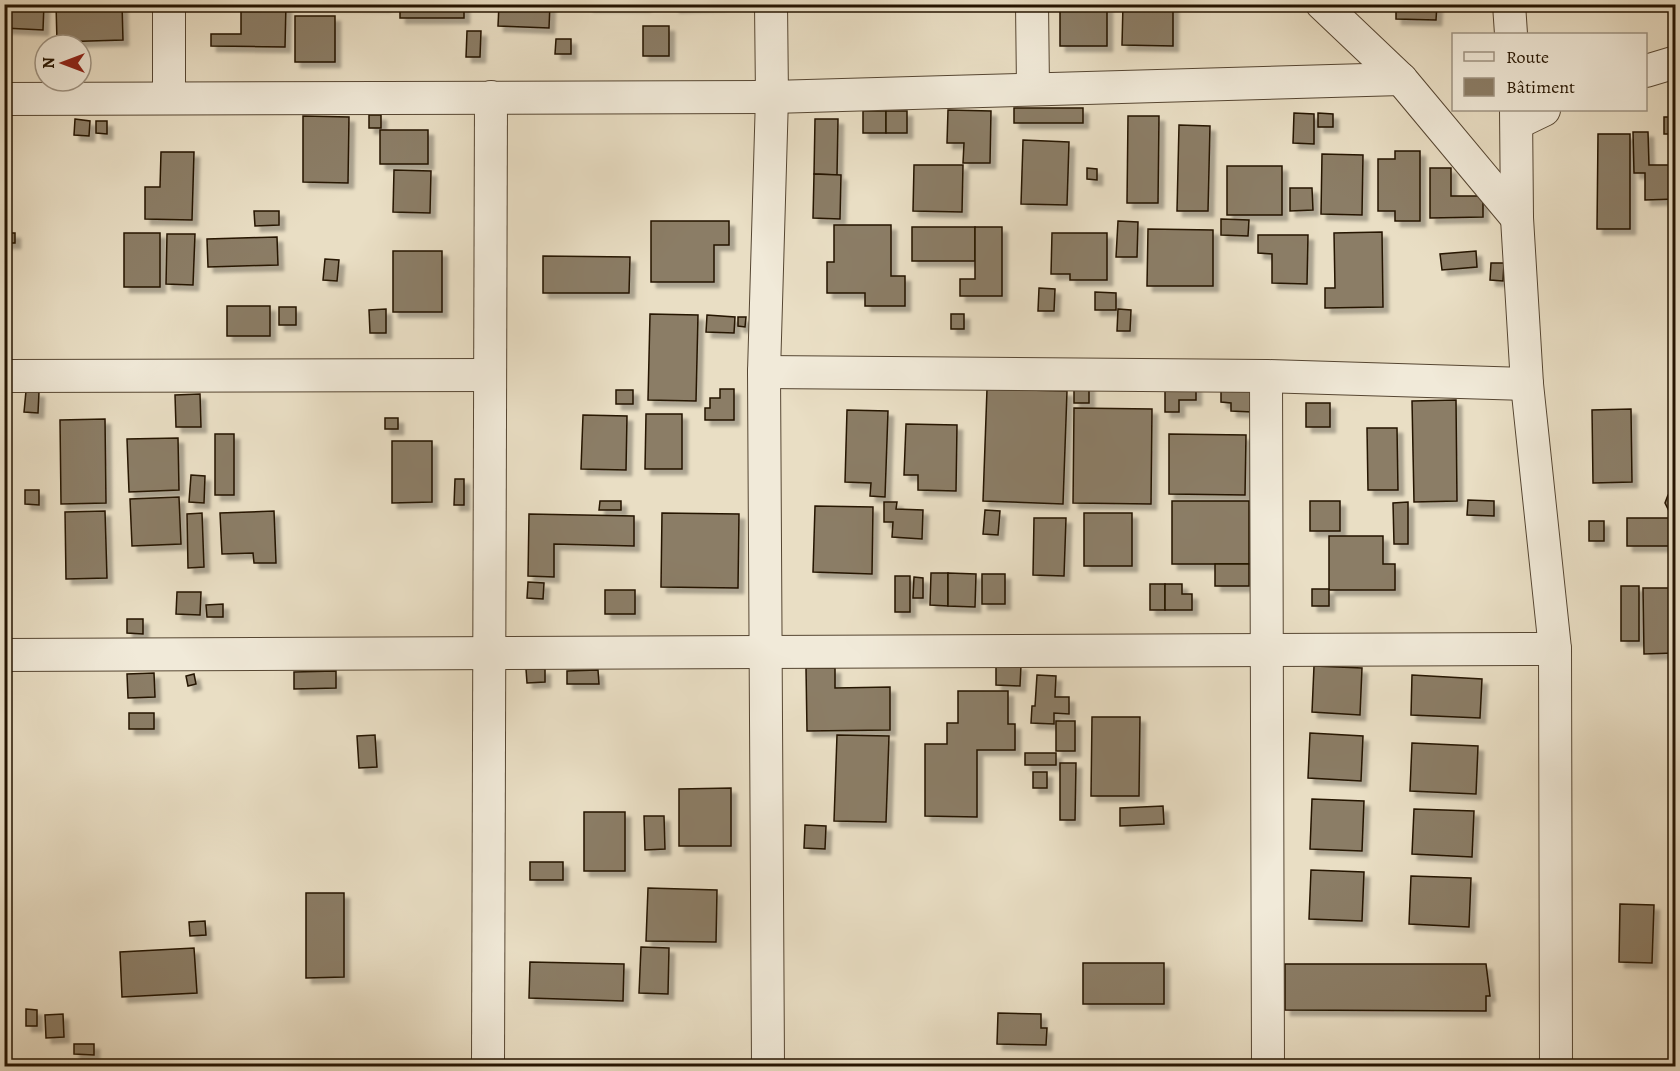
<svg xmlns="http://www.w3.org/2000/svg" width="1680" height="1071" viewBox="0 0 1680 1071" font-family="Alegreya,serif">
  <defs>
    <filter id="shadow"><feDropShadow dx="5.5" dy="5.5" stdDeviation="1.5" flood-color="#0004"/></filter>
  </defs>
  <rect width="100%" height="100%" fill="#e9dec4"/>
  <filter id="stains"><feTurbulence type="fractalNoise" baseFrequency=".00333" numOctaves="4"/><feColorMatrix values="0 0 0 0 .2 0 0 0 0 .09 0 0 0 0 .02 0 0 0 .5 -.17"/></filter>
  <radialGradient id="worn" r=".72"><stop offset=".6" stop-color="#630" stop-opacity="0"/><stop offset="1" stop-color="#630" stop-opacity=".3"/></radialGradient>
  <g fill="#8b7d66" stroke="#251401" stroke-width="1.5" filter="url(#shadow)">
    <path d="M4 4H44L43 30 4 28Z"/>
    <path d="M56 4H122L123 40 57 42Z"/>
    <path d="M241 4H286L285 47 211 46V34H241Z"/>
    <path d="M306 4H385V6Z"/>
    <rect x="400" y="4" width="64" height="14"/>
    <path d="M499 4H550L549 28 498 26Z"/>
    <rect x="588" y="4" width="57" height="2"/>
    <path d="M674 4H720V5L674 7Z"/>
    <rect x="1060" y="4" width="47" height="42"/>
    <path d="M1123 4H1173V46L1122 45Z"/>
    <path d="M1396 4H1437L1436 20 1396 19Z"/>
    <rect x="295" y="16" width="40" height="46"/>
    <rect x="643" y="26" width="26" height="30"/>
    <path d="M467 31H481L480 57H466Z"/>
    <path d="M556 39H571V54H555Z"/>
    <rect x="1014" y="108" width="69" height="15"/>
    <path d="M948 110 991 111 990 163H963L964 143H947Z"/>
    <rect x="863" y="111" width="23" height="22"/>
    <rect x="886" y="111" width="21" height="22"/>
    <path d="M1294 113 1314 114V144L1293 143Z"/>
    <path d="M1318 113 1333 114V127H1318Z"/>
    <rect x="369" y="115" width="12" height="13"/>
    <path d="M303 116 349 117 348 183 303 182Z"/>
    <path d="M1128 116H1159L1158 203H1127Z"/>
    <rect x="1664" y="117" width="12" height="17"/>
    <path d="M75 119 90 121 89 136 74 135Z"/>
    <path d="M815 119H838L837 175 814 174Z"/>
    <path d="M96 121H107V134L96 133Z"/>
    <path d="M1179 125 1210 126 1208 211H1177Z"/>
    <rect x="380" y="130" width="48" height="34"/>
    <path d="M1633 132H1648L1649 165H1676V199L1645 200V173H1634Z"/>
    <path d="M1598 134H1630V229H1597Z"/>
    <path d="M1023 140 1069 142 1067 205 1021 204Z"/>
    <path d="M1395 151H1420V221H1395V211H1378V159H1395Z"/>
    <path d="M161 152H194L192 220 145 219V187H160Z"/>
    <path d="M1322 154 1363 155 1362 215 1321 214Z"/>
    <path d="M914 165H963L962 212 913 211Z"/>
    <rect x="1227" y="166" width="55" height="49"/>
    <path d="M1087 168 1097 169V180L1087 179Z"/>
    <path d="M1430 168H1451V196H1483V217L1430 218Z"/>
    <path d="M394 170 431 171 430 213 393 212Z"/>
    <path d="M814 174 841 175 840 219 813 218Z"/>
    <path d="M1290 188H1312L1313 210 1290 211Z"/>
    <path d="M254 211H279V225L255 226Z"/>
    <path d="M1221 219 1249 220 1248 236 1221 235Z"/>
    <path d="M651 221H729V245H714V282H651Z"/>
    <path d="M1118 221 1138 222 1137 257H1116Z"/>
    <path d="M834 225H891V276H905V306H865V293H827V262H834Z"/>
    <rect x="912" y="227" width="63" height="34"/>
    <path d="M975 227H1002V296H960V279H975Z"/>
    <path d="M1148 229 1213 230V286H1147Z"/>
    <path d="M1382 232 1383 307 1325 308V288H1335L1334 233Z"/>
    <rect x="6" y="233" width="9" height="10"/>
    <rect x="124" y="233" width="36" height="54"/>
    <path d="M1052 233H1107V280H1070V274H1051Z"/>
    <path d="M167 234H195L193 285 166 284Z"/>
    <path d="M1258 235H1308L1307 284 1272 283V254L1258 253Z"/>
    <path d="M277 237 278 265 208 267 207 239Z"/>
    <rect x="393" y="251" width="49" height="61"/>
    <path d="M1476 251 1477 267 1442 270 1440 254Z"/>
    <path d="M543 256 630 257 629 293H543Z"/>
    <path d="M325 259 339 260 337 281 323 280Z"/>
    <path d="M1491 263H1504L1503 281 1490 280Z"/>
    <path d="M1039 288 1055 289 1054 311H1038Z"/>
    <path d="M1095 292 1116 293V310H1095Z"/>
    <rect x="227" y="306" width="43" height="30"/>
    <rect x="279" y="307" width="17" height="18"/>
    <path d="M386 309V333H370L369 310Z"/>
    <path d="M1118 309 1131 310 1130 331H1117Z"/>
    <path d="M650 314 698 315 696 401 648 400Z"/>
    <rect x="951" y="314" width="13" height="15"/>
    <path d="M707 315 735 317 734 333 706 332Z"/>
    <path d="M738 317H746L745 327 738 326Z"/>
    <rect x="1074" y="384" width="15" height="19"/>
    <path d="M1165 385H1196V400H1179V412H1165Z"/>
    <path d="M1221 385 1253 386 1252 412 1231 411V403L1221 402Z"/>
    <path d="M720 389H734V420H705V408H710V398H720Z"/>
    <path d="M987 389 1067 391 1063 504 983 501Z"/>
    <rect x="616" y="390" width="17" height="14"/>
    <path d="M26 391 39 392 38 413 24 412Z"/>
    <path d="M200 394 201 427H176L175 395Z"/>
    <path d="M1456 400 1457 501 1414 502 1412 401Z"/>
    <rect x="1306" y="403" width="24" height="24"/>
    <path d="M1074 408 1152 409 1151 504 1073 503Z"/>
    <path d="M1631 409 1632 482 1593 483 1592 410Z"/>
    <path d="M847 410 888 411 885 497 870 496 871 483 845 482Z"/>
    <path d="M646 414H682V469H645Z"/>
    <path d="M583 415 627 416 626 470 581 469Z"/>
    <rect x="385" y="418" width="13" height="11"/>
    <path d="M105 419 106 503 61 504 60 420Z"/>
    <path d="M906 424 957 425 956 491 918 490V475H904Z"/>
    <path d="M1367 428H1397L1398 490H1368Z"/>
    <rect x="215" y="434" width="19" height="61"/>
    <path d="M1169 434 1246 435 1245 495 1169 494Z"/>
    <path d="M178 438 179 490 129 492 127 439Z"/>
    <path d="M392 441H432V502L392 503Z"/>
    <path d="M191 475 205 476 204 503 189 502Z"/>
    <path d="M455 479H464V505H454Z"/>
    <path d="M25 490H39V505L25 504Z"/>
    <path d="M1675 491 1676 492V513L1669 511 1665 503 1668 495Z"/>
    <path d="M179 497 181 544 132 546 130 499Z"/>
    <path d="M1468 500 1494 501V516L1467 515Z"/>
    <path d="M600 501H621V510H599Z"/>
    <rect x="1172" y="501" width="77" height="63"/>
    <rect x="1310" y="501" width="30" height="30"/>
    <path d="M884 502H897L896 509 923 510 922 539 892 537 893 522H884Z"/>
    <path d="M1408 502V544H1394L1393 503Z"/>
    <path d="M815 506 873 507 872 574 813 572Z"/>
    <path d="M985 510 1000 511 998 535 983 534Z"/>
    <path d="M105 511 107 578 66 579 65 512Z"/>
    <path d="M274 511 276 563H254L253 553 222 554 220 513Z"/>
    <path d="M202 513 204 567 188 568 187 514Z"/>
    <path d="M662 513 739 514 738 588 661 587Z"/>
    <rect x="1084" y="513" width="48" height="53"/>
    <path d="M529 514 634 516V546L554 544V577L528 576Z"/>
    <path d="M1034 518H1066L1064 576 1033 575Z"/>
    <rect x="1627" y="518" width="49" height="28"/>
    <rect x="1589" y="521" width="15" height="20"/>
    <path d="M1329 536H1383V564H1395V590H1329Z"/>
    <rect x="1215" y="564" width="34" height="22"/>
    <path d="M931 573H948V606L930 605Z"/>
    <path d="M948 573 976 574 975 607 948 606Z"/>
    <rect x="982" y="574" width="23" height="30"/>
    <rect x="895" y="576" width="15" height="36"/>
    <path d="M914 577 923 578V598H913Z"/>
    <path d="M528 582 544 583 543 599 527 598Z"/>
    <rect x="1150" y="584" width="15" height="26"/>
    <path d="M1165 584H1182V594H1192V610H1165Z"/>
    <rect x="1621" y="586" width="18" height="55"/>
    <path d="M1643 588H1676V662L1674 653 1644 654Z"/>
    <rect x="1312" y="589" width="17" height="17"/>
    <rect x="605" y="590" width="30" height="24"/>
    <path d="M177 592H201L200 615 176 614Z"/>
    <path d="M223 604V617H207L206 605Z"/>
    <path d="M127 619H143V634L127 633Z"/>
    <path d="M996 665H1021L1020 686 996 685Z"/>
    <path d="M1314 666 1362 668 1360 715 1312 712Z"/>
    <path d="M806 668H835V688L890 687V730L807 731Z"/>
    <path d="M526 669H545V682L527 683Z"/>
    <path d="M598 670 599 684H567V671Z"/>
    <path d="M336 671V688L294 689V672Z"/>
    <path d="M154 673 155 697 128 698 127 674Z"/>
    <path d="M194 674 196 684 188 686 186 676Z"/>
    <path d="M1037 675 1056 676 1055 697H1069V714L1054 713V724L1031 723 1032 706H1035Z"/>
    <path d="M1412 675 1482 679 1480 718 1411 715Z"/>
    <path d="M958 691H1008V724H1015V750H977V817L925 816V744H947V723H958Z"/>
    <rect x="129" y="713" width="25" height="16"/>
    <path d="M1092 717H1140L1139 796H1091Z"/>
    <rect x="1056" y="721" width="19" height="30"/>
    <path d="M1310 733 1363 736 1361 781 1308 778Z"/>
    <path d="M375 735 377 767 359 768 357 736Z"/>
    <path d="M837 735 889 736 886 822 834 821Z"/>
    <path d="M1412 743 1478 746 1476 794 1410 791Z"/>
    <rect x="1025" y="753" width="31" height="12"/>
    <path d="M1060 763H1076L1075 820H1060Z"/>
    <rect x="1033" y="772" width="14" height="16"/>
    <path d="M731 788V846H679V789Z"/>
    <path d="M1312 799 1364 801 1362 851 1310 849Z"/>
    <path d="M1163 806 1164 824 1120 826V808Z"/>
    <path d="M1414 809 1474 811 1472 857 1412 854Z"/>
    <rect x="584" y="812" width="41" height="59"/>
    <path d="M644 816H664L665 849 645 850Z"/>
    <path d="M805 825 826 826 825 849 804 848Z"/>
    <rect x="530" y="862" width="33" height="18"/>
    <path d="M1311 870 1364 872 1362 921 1309 919Z"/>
    <path d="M1411 876 1471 878 1469 927 1409 924Z"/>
    <path d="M648 888 717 890 716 942 646 941Z"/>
    <path d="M306 893H344V977L306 978Z"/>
    <path d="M1620 904 1654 905 1652 963 1619 962Z"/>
    <path d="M205 921 206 935 190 936 189 922Z"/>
    <path d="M641 947 669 948 668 994 639 993Z"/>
    <path d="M194 948 197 993 122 997 120 952Z"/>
    <path d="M530 962 624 964 623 1001 529 998Z"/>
    <rect x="1083" y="963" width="81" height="41"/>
    <path d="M1285 964H1486L1490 996H1486V1011L1285 1010Z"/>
    <path d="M26 1009 37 1010V1026H26Z"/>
    <path d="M998 1013 1041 1014V1028H1047L1046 1045 997 1044Z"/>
    <path d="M63 1014 64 1037 46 1038 45 1015Z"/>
    <path d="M74 1044H94V1055L74 1054Z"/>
  </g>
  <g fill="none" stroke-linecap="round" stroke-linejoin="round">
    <defs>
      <g id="minor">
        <path d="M169 4V98"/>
        <path d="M1032 4 1033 88"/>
        <path d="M1322 4 1401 79 1517 218"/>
        <path d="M1509 4 1511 34"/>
        <path d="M1646 71 1676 62"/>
        <path d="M4 99 772 97 1401 79"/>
        <path d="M1516 110 1517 218 1527 384 1555 649 1556 1066"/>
        <path d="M1517 123 1544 110"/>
        <path d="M764 372 1266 376 1527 384"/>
        <path d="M4 376 490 375"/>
        <path d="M1266 376 1268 1066"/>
        <path d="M4 655 1555 649"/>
        <path d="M488 1066 491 97"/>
        <path d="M768 1066 764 372 772 97 771 4"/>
      </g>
    </defs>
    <use href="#minor" stroke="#564632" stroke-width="34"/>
    <use href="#minor" stroke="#f1ead9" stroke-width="32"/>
  </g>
  <rect width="1680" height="1071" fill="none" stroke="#e9dec4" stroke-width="24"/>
  <rect x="6" y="6" width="1668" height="1059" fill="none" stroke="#251401" stroke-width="3"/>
  <rect x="12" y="12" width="1656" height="1047" fill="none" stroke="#251401" stroke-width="1.5"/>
  <rect x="1452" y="33" width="195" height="78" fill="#f1ead9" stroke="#9f9483" stroke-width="1.5"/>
  <rect x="1464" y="52" width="30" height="9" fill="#f1ead9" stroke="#9f9483" stroke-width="1.5"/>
  <text x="1506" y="63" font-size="18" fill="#251401">Route</text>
  <rect x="1464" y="78" width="30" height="18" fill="#8b7d66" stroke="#9f9483" stroke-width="1.5"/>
  <text x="1506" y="93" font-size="18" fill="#251401">Bâtiment</text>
  <g transform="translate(63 63) rotate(270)"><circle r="28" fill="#f1ead9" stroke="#9f9483" stroke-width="1.5"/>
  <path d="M0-4.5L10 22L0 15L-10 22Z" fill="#8f2418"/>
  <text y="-9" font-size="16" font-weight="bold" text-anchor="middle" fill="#251401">N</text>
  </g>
  <rect width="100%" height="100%" filter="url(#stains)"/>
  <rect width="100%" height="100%" fill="url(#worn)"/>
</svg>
